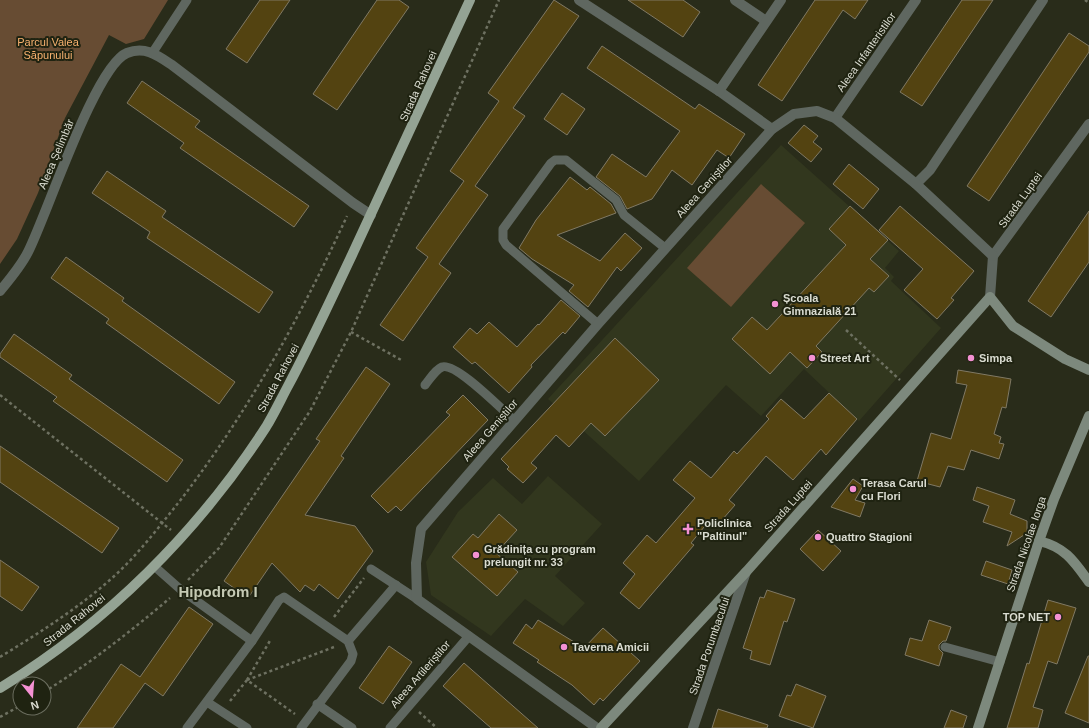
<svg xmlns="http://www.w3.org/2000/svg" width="1089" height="728" viewBox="0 0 1089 728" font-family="Helvetica,sans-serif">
  <rect width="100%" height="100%" fill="#292c1a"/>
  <g fill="#32371e">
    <path d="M781 145 899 251 885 268 894 277 891 281 941 328 859 421 804 369 761 416 726 385 639 481 548 399Z"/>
    <path d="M548 476 602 524 555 576 585 603 563 626 525 599 491 636 431 595 426 562 458 512 493 478 522 504Z"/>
  </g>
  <g fill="#674c33">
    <path d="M0 0H168L144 39 126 44 109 35 65 118 38 193 17 239 0 264Z"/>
    <path d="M761 184 805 223 731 307 687 268Z"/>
  </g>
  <g fill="#534311" stroke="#807964">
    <path d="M260 0H290L247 63 226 49Z"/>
    <path d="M377 0H399L409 7 337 110 313 94Z"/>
    <path d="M554 0 579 16 513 108 525 116 475 186 488 195 439 264 451 273 403 341 380 325 428 257 416 248 464 181 450 171 499 101 488 93Z"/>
    <path d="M628 0H683L700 12 683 37Z"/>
    <path d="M815 0H868L855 19 843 10 782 101 758 85Z"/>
    <path d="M962 0H993L922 106 900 92Z"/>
    <path d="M1069 33 1089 46V52L989 201 967 186Z"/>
    <path d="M602 46 695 109 699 104 745 134 729 158 717 150 692 185 672 170 652 199 627 209 620 196 596 177 612 154 646 177 680 131 587 68Z"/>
    <path d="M142 81 200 121 195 127 309 206 294 227 180 148 184 143 127 103Z"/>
    <path d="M562 93 585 109 567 135 544 119Z"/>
    <path d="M804 125 818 136 813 142 822 149 811 162 788 143Z"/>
    <path d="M849 164 879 189 863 209 833 184Z"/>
    <path d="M107 171 166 211 162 217 273 292 259 313 147 238 150 232 92 193Z"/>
    <path d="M570 177 587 190 590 187 611 204 616 213 557 235 600 261 625 233 642 248 621 271 617 267 588 307 569 291 574 285 532 259 519 248 536 220Z"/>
    <path d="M850 206 888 240 870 259 889 276 874 292 869 288 816 346 822 352 807 368 790 352 770 374 732 339 752 317 767 330 846 245 829 229Z"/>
    <path d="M900 206 974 271 951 298 954 300 937 319 904 290 923 269 879 230Z"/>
    <path d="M1089 211V262L1051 317 1028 301Z"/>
    <path d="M66 257 124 298 122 301 235 382 219 404 106 323 109 319 51 278Z"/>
    <path d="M561 300 580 316 565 334 563 332 531 365 532 367 509 393 475 362 472 364 453 347 470 328 477 334 489 322 517 347 538 324 539 325Z"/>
    <path d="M14 334 72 375 69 379 183 460 167 482 53 401 57 397 0 357V354Z"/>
    <path d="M615 338 659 380 605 436 591 423 569 447 556 435 531 463 537 468 523 483 507 469 509 467 501 459Z"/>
    <path d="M366 367 390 384 341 456 344 458 305 515 355 526 373 551 338 599 319 584 314 591 305 585 300 592 272 563 248 598 224 581 320 441 316 439Z"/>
    <path d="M958 370 1011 379 1006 408 1002 407 994 434 1001 437 999 443 1004 444 999 459 971 450 964 470 948 466 940 487 917 481 931 433 951 439 967 385 956 383Z"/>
    <path d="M829 393 857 419 826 455 821 449 793 480 766 456 729 500 735 505 716 527 709 521 691 543 694 545 639 609 620 593 635 574 623 563 647 535 656 543 695 498 673 480 690 461 711 478 734 451 737 454 769 419 766 416 781 399 804 419Z"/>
    <path d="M463 395 488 420 401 511 396 506 388 513 371 496 450 415 446 412Z"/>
    <path d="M0 446 119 528 102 553 0 482Z"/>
    <path d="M853 479 863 486 855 500 865 503 860 517 831 507Z"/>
    <path d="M977 487 1015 500 1010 514 1027 521V533L1007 546 1012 532 983 522 989 506 973 500Z"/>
    <path d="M499 514 517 530 496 553 518 572 497 596 452 557 473 534 478 538Z"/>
    <path d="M818 530 841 551 823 571 800 549Z"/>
    <path d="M0 560 39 587 22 611 0 596Z"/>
    <path d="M986 561 1012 570 1008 584 981 575Z"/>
    <path d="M767 590 795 599 787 622 784 621 770 665 750 659 752 651 743 648 760 597 764 598Z"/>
    <path d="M1048 600 1076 608 1057 664 1048 661 1033 707 1043 710 1038 728H1007L1027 663 1029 664Z"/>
    <path d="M189 607 213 624 163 696 145 683 113 728H77L121 664 140 677Z"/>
    <path d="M538 620 584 648 603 628 640 661 603 701 600 698 594 705 572 685 537 662 539 660 513 643 526 624 532 629Z"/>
    <path d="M929 620 951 627 946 641H943L939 645V649L943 653 939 666 905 655 910 638 922 641Z"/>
    <path d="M389 646 412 662 383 704 359 688Z"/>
    <path d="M1088 656H1089V723L1065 713Z"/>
    <path d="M464 663 538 728H491L443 686Z"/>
    <path d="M796 684 826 696 813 728 779 716 787 695 791 696Z"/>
    <path d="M718 709 768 725 767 728H712Z"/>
    <path d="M951 710 967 716 963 728H944Z"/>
  </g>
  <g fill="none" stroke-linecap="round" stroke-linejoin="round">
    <g stroke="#6e7161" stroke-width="2.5" stroke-dasharray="3 3" stroke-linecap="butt">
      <path d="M1085 0 1089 3"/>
      <path d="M846 330 900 380"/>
      <path d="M351 332 403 361"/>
      <path d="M0 395 171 530"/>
      <path d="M188 580 219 548 310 411 351 332 499 0"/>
      <path d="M334 617 364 578"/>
      <path d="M0 657C39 633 77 609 111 579 137 556 158 528 179 502 247 414 301 316 347 216"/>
      <path d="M247 680 334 647"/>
      <path d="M247 680 271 639"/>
      <path d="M44 692C89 664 130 632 170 598"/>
      <path d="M230 701 247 680 295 714"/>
      <path d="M419 712 437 728"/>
      <path d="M0 717 20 706"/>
    </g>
    <g stroke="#5f6760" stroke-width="9">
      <path d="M153 52 187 0"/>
      <path d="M598 324 506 245 503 240V229L551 163 555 160H566L616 200 624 215 665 248"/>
      <path d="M425 385C430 379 435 370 442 367 456 362 502 410 514 420"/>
      <path d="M154 566 180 589 252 641"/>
      <path d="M371 569 417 599"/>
      <path d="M348 641 396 585"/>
      <path d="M945 647 1000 662"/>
      <path d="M207 702 247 728"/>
      <path d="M317 704 352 728"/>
      <path d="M187 728 252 641 279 600 284 597 348 641 353 654 351 661 301 728"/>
      <path d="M390 728 469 636"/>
    </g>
    <g stroke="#5f6760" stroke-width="10">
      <path d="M579 0 719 91 772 129"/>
      <path d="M735 0 766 21"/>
      <path d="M719 91 781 0"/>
      <path d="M835 118 916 0"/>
      <path d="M916 184 930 170 1043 0"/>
      <path d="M0 291C10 279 21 266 28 252 47 215 95 66 127 53 145 46 157 55 172 65L353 203 371 215"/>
      <path d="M990 297 993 256 1089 124"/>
      <path d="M597 728 417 599 416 563 421 529 598 324 772 129 794 114 817 111 835 118 916 184 993 256"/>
      <path d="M693 728 746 572"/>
    </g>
    <g stroke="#7d897d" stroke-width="10">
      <path d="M1039 541C1065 547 1074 561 1089 582"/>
      <path d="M601 728 746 572 990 297 1013 326 1065 359 1089 370"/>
      <path d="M978 728 1039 541 1054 499 1089 416"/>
    </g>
    <path stroke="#94a394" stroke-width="10" d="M0 688C107 623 198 532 266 427 274 414 281 399 288 386 311 343 331 299 352 255 391 170 431 85 470 0"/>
  </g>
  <g fill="#f491d3" stroke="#1f2311" stroke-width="1.5">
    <circle cx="775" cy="304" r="4"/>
    <circle cx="812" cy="358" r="4"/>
    <circle cx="971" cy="358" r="4"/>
    <circle cx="853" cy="489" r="4"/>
    <path d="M686 523h4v4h4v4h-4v4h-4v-4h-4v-4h4z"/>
    <circle cx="818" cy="537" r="4"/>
    <circle cx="476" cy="555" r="4"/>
    <circle cx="1058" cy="617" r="4"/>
    <circle cx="564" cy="647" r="4"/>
  </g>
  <g text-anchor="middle" stroke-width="4" stroke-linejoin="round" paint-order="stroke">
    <g font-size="11" fill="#f7b16f" stroke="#1f2311">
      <text x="48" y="46">Parcul Valea<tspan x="48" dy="13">Săpunului</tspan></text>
    </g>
    <g font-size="11" fill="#dadcd1" stroke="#1f2311">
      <text transform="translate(866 52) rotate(-55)" y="4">Aleea Infanteristilor</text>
      <text transform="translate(418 86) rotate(-66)" y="4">Strada Rahovei</text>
      <text transform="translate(56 154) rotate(-67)" y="4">Aleea Șelimbăr</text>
      <text transform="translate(704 187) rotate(-48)" y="4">Aleea Geniștilor</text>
      <text transform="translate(1020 200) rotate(-54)" y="4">Strada Luptei</text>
      <text transform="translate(278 378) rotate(-62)" y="4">Strada Rahovei</text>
      <text transform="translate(490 430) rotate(-49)" y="4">Aleea Geniștilor</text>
      <text transform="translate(788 506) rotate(-48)" y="4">Strada Luptei</text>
      <text transform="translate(1026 544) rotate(-71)" y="4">Strada Nicolae Iorga</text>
      <text transform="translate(74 620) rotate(-39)" y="4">Strada Rahovei</text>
      <text transform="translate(709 646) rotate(-71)" y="4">Strada Porumbacului</text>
      <text transform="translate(420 674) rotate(-49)" y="4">Aleea Artileriștilor</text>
    </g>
    <g font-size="11" font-weight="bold" fill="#dadcd1" stroke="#1f2311" text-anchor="start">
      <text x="783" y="302">Școala<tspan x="783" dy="13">Gimnazială 21</tspan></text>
      <text x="820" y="362">Street Art</text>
      <text x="979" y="362">Simpa</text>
      <text x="861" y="487">Terasa Carul<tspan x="861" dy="13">cu Flori</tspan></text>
      <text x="697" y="527">Policlinica<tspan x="697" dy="13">"Paltinul"</tspan></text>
      <text x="826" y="541">Quattro Stagioni</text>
      <text x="484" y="553">Grădinița cu program<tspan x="484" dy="13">prelungit nr. 33</tspan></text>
      <text x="1050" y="621" text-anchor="end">TOP NET</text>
      <text x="572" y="651">Taverna Amicii</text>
    </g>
    <g font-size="15" font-weight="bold" fill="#c5cab4" stroke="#1f2311">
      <text x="218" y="597">Hipodrom I</text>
    </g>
  </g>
  <g transform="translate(32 696) rotate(163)"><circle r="19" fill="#1f2311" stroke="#6a6d5e"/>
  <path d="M0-3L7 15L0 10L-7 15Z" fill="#f491d3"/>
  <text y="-6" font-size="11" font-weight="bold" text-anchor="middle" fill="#dadcd1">N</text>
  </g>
</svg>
